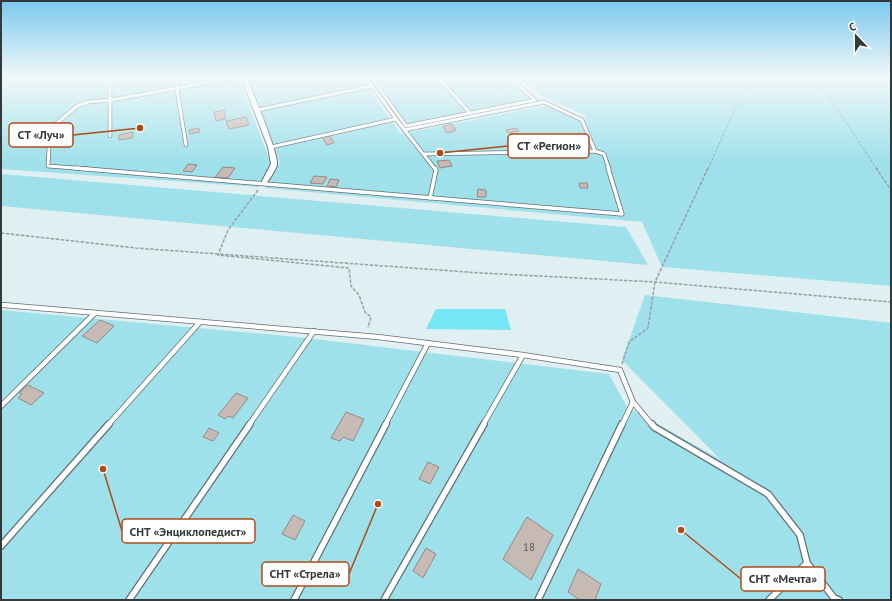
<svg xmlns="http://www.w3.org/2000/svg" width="892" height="601" font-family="'PT Sans',sans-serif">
<rect width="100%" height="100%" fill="#dfeff2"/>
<g fill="#9fe1eb">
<polygon points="1,77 238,77 271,164 258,187 1,169"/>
<polygon points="248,77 360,77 401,134 553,104 585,119 586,116 540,95 519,77 891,77 891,286 662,267 642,222 265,188 280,163 274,144"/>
<polygon points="369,77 512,77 539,101 405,128"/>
<polygon points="1,174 626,227 648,265 1,206"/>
<polygon points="645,295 891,323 891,600 1,600 1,310 297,337 609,374 627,407 720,459 622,360"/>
</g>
<polygon fill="#76e6f6" points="436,309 505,309 511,330 426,329"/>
<g fill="#c7b9b4" stroke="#968984">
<polygon points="503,82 509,86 501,89 495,84"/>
<polygon points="224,110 226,119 216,121 214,112"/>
<polygon points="246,117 249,125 229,129 226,121"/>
<polygon points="452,124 456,130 449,133 446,132 443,126"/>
<polygon points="199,128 200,132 190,134 189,130"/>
<polygon points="516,128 519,131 508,133 506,130"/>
<polygon points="133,132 133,138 119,140 119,135"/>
<polygon points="329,135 334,143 327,145 322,137"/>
<polygon points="449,160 452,166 440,168 437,161"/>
<polygon points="188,164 197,165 192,172 183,171"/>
<polygon points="223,167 235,168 228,178 215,177"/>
<polygon points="314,176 327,177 323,184 310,183"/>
<polygon points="330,179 339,180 336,187 327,186"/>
<polygon points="579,183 587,183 588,188 580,188"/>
<polygon points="478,189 486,190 486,197 477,197"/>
<polygon points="100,320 114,326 97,343 82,336"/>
<polygon points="28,385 44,393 31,405 18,398 22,394 19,393"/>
<polygon points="236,393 248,398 233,418 228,416 225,419 218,415"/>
<polygon points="346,412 364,419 353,441 343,437 340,441 331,438"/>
<polygon points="209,428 219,433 213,441 203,437"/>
<polygon points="428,462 439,467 430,484 419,479"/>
<polygon points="293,515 305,521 295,540 282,534"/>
<polygon points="527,517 553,535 531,580 503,559"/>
<polygon points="426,548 436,554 423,578 413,571"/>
<polygon points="578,569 601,584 595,600 580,600 568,592"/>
</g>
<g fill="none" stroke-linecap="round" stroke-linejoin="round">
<g stroke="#627072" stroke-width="4.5">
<g id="lane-far3">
<polyline points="110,77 110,136"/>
<polyline points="175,77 186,145"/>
<polyline points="366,77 396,119"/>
<polyline points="371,77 406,126 535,100 509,77"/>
<polyline points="438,77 470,113"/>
<polyline points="245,79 256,77"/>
<polyline points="257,110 372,86"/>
<polyline points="404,130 544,102 582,120 595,151"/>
<polyline points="271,147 396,119 435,169"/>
<polyline points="424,154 595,151 604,154 609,169"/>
<polyline points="88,169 48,166 50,129 77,106 88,102 111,100 240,77"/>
</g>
</g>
<g stroke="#627072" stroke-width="5">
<g id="lane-far2">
<polyline points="75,168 622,214 608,168"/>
<polyline points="430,198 436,170 435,168"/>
</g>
</g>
<g stroke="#627072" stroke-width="6">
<g id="lane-far1">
<polyline points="3,305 378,337 523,355 620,370 633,402 652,425"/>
<polyline points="1,406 95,313"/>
<polyline points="108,425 200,322"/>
<polyline points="249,425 314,331"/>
<polyline points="385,425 428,343"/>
<polyline points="483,425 523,355"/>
<polyline points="622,425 633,402"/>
</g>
</g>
<g stroke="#627072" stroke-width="8">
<g id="lane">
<polyline points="652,424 654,427 768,494 800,535 807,563 834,598 839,600"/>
<polyline points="1,546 109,424"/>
<polyline points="129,600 250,424"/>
<polyline points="294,600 386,424"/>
<polyline points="384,600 484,424"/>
<polyline points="538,600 622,424"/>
<polyline points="769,600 807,563"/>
</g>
</g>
<g stroke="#627072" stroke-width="2">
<path id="street" d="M241,77H247C252,92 279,153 277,165C276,169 268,183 264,185L261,183L271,164L268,147Z"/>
</g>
<g stroke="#95a1a3" stroke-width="1" stroke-dasharray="3 1.5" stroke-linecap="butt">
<polyline points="816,77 877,169"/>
<polyline points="708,169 743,91 753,77"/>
</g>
<g stroke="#95a1a3" stroke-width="1.5" stroke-dasharray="3.5 1.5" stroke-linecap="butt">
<polyline points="876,168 891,190"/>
<polyline points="258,190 228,230 218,255 349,268 351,286 359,295 365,312 371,317 368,328"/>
<polyline points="1,233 136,248 481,273 655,282 891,302"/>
<polyline points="622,364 629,342 648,328 655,282 708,168"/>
</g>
<use href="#lane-far3" stroke="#fff" stroke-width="3"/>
<use href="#lane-far2" stroke="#fff" stroke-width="3.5"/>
<use href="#lane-far1" stroke="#fff" stroke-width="4.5"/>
<use href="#lane" stroke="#fff" stroke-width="5.5"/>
<use href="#street" fill="#fff" fill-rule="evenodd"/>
</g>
<linearGradient id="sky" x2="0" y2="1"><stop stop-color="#7ac8ee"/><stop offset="0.48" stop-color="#f1f8f9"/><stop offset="1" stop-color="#f1f8f9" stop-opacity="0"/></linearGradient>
<rect width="892" height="161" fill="url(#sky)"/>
<g text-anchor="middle" stroke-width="3" stroke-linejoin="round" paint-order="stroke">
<g font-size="11" fill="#595a59">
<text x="529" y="551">18</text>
</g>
</g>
<path fill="none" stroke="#af4b18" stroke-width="1.5" d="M140 128L73 135M440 153L508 146M103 469L122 531M378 504L349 574M681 530L741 579"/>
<g fill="#af4b18" stroke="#fff" stroke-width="1.5">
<circle cx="140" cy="128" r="4"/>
<circle cx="440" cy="153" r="4"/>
<circle cx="103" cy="469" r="4"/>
<circle cx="378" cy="504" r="4"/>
<circle cx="681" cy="530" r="4"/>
</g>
<g fill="#fff" stroke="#af4b18" stroke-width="1.5">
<rect x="9" y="123" width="64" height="24" rx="4"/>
<rect x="508" y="134" width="81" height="24" rx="4"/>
<rect x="122" y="519" width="133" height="24" rx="4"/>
<rect x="262" y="562" width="87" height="24" rx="4"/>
<rect x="741" y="567" width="84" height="24" rx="4"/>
</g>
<g font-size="12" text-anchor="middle" font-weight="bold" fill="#343a3b">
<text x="41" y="139">СТ «Луч»</text>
<text x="549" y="150">СТ «Регион»</text>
<text x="188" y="536">СНТ «Энциклопедист»</text>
<text x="305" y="578">СНТ «Стрела»</text>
<text x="783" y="583">СНТ «Мечта»</text>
</g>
<rect width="892" height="601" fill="none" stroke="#343a3b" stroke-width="4"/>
<g transform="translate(856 36) rotate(338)" stroke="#ffffff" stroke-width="3" paint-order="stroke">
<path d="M0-3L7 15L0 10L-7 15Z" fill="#343a3b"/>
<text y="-6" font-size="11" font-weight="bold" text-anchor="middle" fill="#343a3b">С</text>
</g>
</svg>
